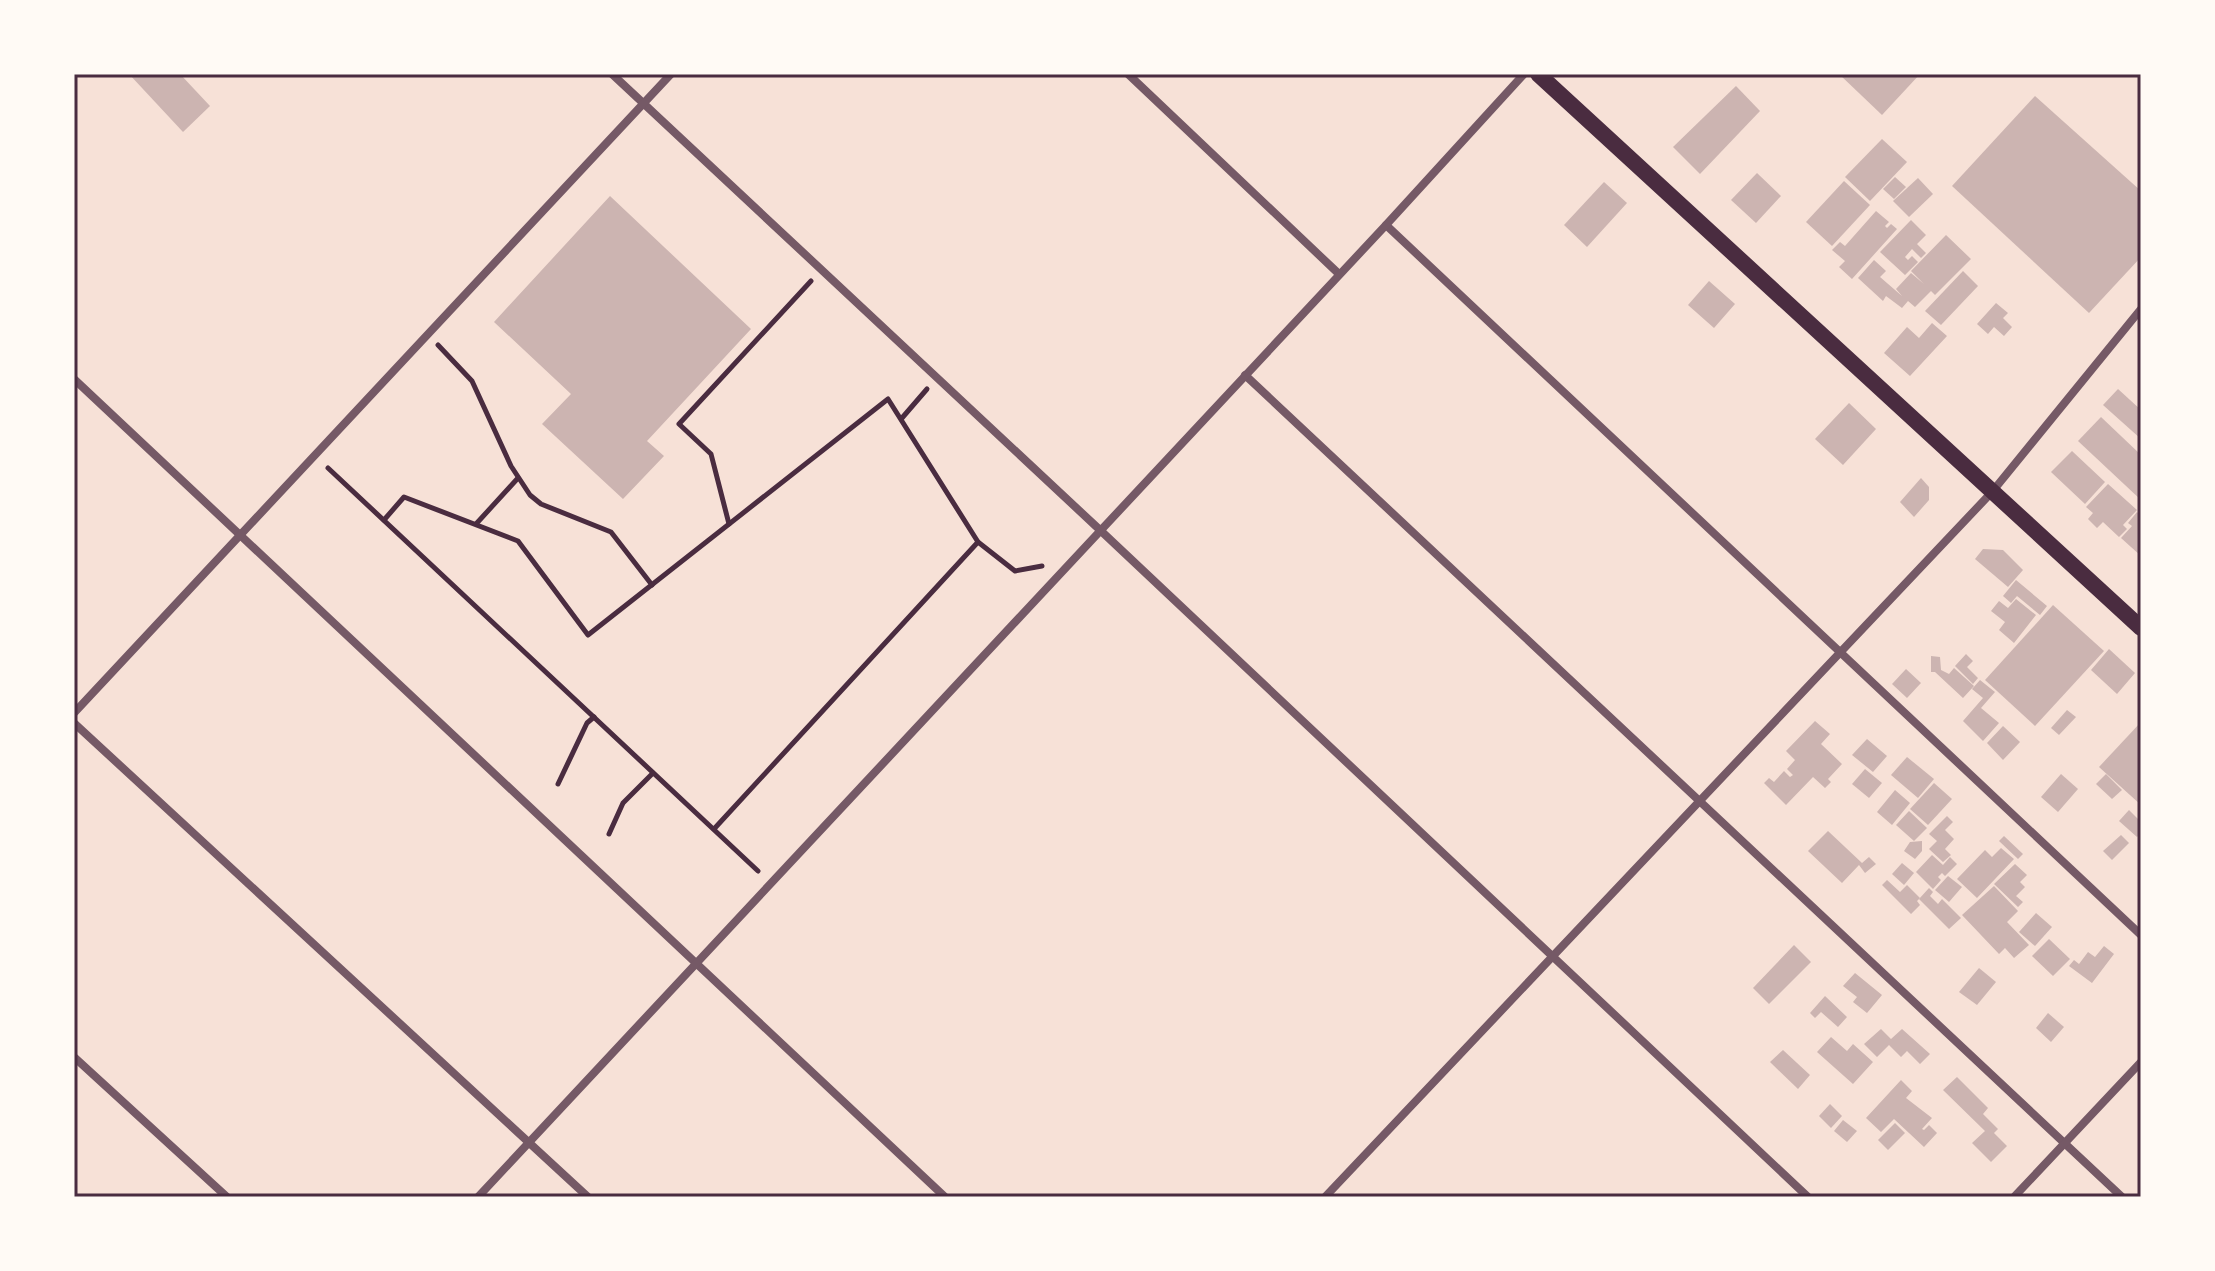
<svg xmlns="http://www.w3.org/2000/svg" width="2215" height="1271" font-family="Manrope,sans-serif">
<rect width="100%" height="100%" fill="#f7e1d7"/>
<g fill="#ccb4b1">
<polygon points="129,74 180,74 210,106 183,132"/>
<polygon points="1839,74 1920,74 1882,115"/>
<polygon points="1736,86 1760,111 1700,174 1673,147"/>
<polygon points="2035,96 2141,191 2141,257 2089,313 1952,186"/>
<polygon points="1882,139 1907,162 1870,201 1845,177"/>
<polygon points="1757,173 1781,196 1756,223 1731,200"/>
<polygon points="1895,177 1906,187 1894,199 1883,189"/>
<polygon points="1918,178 1933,194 1909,217 1893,201"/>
<polygon points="1844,181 1870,205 1832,246 1806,222"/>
<polygon points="1604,182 1627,203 1587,247 1564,225"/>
<polygon points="610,196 751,329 647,441 664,456 623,499 542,424 571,394 494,322"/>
<polygon points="1876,211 1889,222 1885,226 1887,228 1891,224 1897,229 1852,279 1839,267 1845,261 1832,250 1840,242 1845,246"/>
<polygon points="1911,220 1926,235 1917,244 1926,253 1921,258 1912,249 1905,257 1908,260 1912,256 1918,262 1905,275 1880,252"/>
<polygon points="1946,235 1971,259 1935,295 1931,291 1915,307 1908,301 1902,308 1886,296 1883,301 1858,278 1874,260 1886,271 1880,277 1902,296 1896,289 1911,273 1924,284 1911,271"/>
<polygon points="1963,271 1978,286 1941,325 1925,311"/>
<polygon points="1709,281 1735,304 1714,328 1688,305"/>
<polygon points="1996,303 2008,313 2003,318 2012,327 2004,336 1994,327 1988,334 1977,324"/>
<polygon points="1932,323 1947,336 1910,376 1884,353 1907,327 1919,338"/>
<polygon points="2118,389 2141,410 2141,439 2103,405"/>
<polygon points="1849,403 1876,429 1843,465 1815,439"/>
<polygon points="2101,417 2141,455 2141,500 2078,441"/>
<polygon points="2072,451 2105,482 2085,504 2051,472"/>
<polygon points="1921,478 1929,487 1929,500 1914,517 1900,502"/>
<polygon points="2108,484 2137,510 2123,525 2127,529 2119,537 2103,522 2097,528 2088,519 2093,513 2086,507"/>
<polygon points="2137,512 2141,516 2141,556 2121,538 2132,526 2128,523"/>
<polygon points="1983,549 2003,550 2023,570 2008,587 1975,559"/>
<polygon points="2016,580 2047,606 2040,615 2017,596 2011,603 2003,596"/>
<polygon points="2016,599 2036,615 2014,643 1999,630 2005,622 1991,611 1999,601 2008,608"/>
<polygon points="2053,605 2104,651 2035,726 1985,680"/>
<polygon points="2109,649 2135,673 2117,694 2091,670"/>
<polygon points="1966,654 1973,661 1967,667 1978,678 1973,684 1955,666"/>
<polygon points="1931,656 1940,657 1941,670 1949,674 1954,668 1974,686 1963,698 1935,672 1931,672"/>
<polygon points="1906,669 1921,683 1907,698 1892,684"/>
<polygon points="1980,680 1995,692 1981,708 1999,723 1983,741 1963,721 1983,698 1972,689"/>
<polygon points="2067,710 2076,717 2059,735 2051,728"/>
<polygon points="1815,721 1830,734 1821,744 1842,764 1828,779 1831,782 1825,788 1813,777 1786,805 1764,783 1769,778 1774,782 1784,771 1790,777 1793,775 1787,769 1795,760 1786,751"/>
<polygon points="2141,722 2141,805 2099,767"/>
<polygon points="2003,726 2020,742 2003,760 1987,743"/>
<polygon points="1867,739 1887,756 1873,772 1852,755"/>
<polygon points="1907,757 1934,779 1918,798 1891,775"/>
<polygon points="1865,769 1882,783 1869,798 1852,784"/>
<polygon points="2061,774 2078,789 2058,812 2041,797"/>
<polygon points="2106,774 2122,790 2112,799 2096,784"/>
<polygon points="1934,783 1952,799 1928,825 1910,809"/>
<polygon points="1895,790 1910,803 1892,825 1877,812"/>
<polygon points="2129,810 2141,822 2141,833 2137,837 2119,821"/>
<polygon points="1909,811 1927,828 1914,841 1896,825"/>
<polygon points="1947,816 1953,822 1945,830 1954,839 1945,849 1951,855 1943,862 1929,849 1937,841 1929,834"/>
<polygon points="1828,831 1862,863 1869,857 1876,864 1865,873 1859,865 1842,883 1808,851"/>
<polygon points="2121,835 2129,843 2112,860 2103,851"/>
<polygon points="2004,836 2023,854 2018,859 1999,841"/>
<polygon points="1922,841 1922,851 1915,859 1904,851 1910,842"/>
<polygon points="2001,848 2014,859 1977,898 1957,879 1985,850 1992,857"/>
<polygon points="1932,855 1943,865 1950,857 1957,864 1945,876 1942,873 1938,877 1941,880 1933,889 1916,872"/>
<polygon points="1902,863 1914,873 1904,885 1892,874"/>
<polygon points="2015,864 2027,875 2020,882 2025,887 2016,896 2023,902 2018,907 1994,884"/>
<polygon points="1948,876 1962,887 1949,902 1935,890"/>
<polygon points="1887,880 1900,892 1907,885 1920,898 1917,901 1920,905 1911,914 1882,885"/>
<polygon points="1994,886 2018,911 2007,922 2029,945 2014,958 2005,948 1999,954 1962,915"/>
<polygon points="1929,888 1933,892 1930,896 1938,904 1942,899 1961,918 1949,929 1919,899"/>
<polygon points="2036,913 2052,927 2035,946 2019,932"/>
<polygon points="2049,939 2070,959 2053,976 2032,956"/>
<polygon points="1794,945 1811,962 1769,1004 1753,988"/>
<polygon points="2104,946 2114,954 2092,983 2069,966 2074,960 2079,964 2088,952 2095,957"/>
<polygon points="1979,968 1996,982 1977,1005 1959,992"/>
<polygon points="1855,973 1882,995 1867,1013 1853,1002 1857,997 1843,986"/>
<polygon points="1825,996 1847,1017 1838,1027 1821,1012 1815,1018 1810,1013"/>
<polygon points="2048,1013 2064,1027 2051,1042 2036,1028"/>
<polygon points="1881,1029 1891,1039 1902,1029 1930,1054 1920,1064 1907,1051 1901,1057 1889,1045 1877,1057 1864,1044"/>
<polygon points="1831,1037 1847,1051 1853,1044 1873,1062 1853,1084 1817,1052"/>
<polygon points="1783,1050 1810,1075 1798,1089 1770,1062"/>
<polygon points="1957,1077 1988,1108 1983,1114 1998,1129 1994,1133 2007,1146 1991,1162 1972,1143 1985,1131 1943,1090"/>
<polygon points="1901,1080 1912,1091 1906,1098 1932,1118 1922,1129 1924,1130 1929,1125 1937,1133 1924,1147 1894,1119 1881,1132 1866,1118"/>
<polygon points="1830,1104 1842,1116 1831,1128 1819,1116"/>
<polygon points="1843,1120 1857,1131 1847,1142 1834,1131"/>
<polygon points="1895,1123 1905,1133 1888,1150 1878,1140"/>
</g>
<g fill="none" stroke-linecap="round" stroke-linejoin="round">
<g stroke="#4a2c40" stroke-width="5">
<polyline points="438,345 472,381 511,466 530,495 541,504 611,532 652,585"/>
<polyline points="902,418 927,389"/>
<polyline points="328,468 758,871"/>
<polyline points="384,520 404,497 518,541 588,635 888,399 978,542 1015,571 1042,566"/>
<polyline points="476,524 518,478"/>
<polyline points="729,524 711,454 679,424 811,281"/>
<polyline points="558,784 587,723 594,717"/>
<polyline points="714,829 978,542"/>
<polyline points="609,834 623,803 653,773"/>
</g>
<g stroke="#755966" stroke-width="8">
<polyline points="612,74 1100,530 1808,1197"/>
<polyline points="1128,74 1339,274"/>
<polyline points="1386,225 2141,935"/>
<polyline points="1245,375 2122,1197"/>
<polyline points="74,379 945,1197"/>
<polyline points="74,713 671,74"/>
<polyline points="74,723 588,1197"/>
<polyline points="74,1057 227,1197"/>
<polyline points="478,1197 1386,225 1524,74"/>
<polyline points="1325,1197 1992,492 2141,309"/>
<polyline points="2014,1197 2141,1062"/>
</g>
<polyline stroke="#4a2c40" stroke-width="16" points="1538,74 2141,628"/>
</g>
<rect width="2215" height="1271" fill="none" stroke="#fffaf5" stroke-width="152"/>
<rect x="76" y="76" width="2063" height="1119" fill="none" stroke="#4a2c40" stroke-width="3"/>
</svg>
